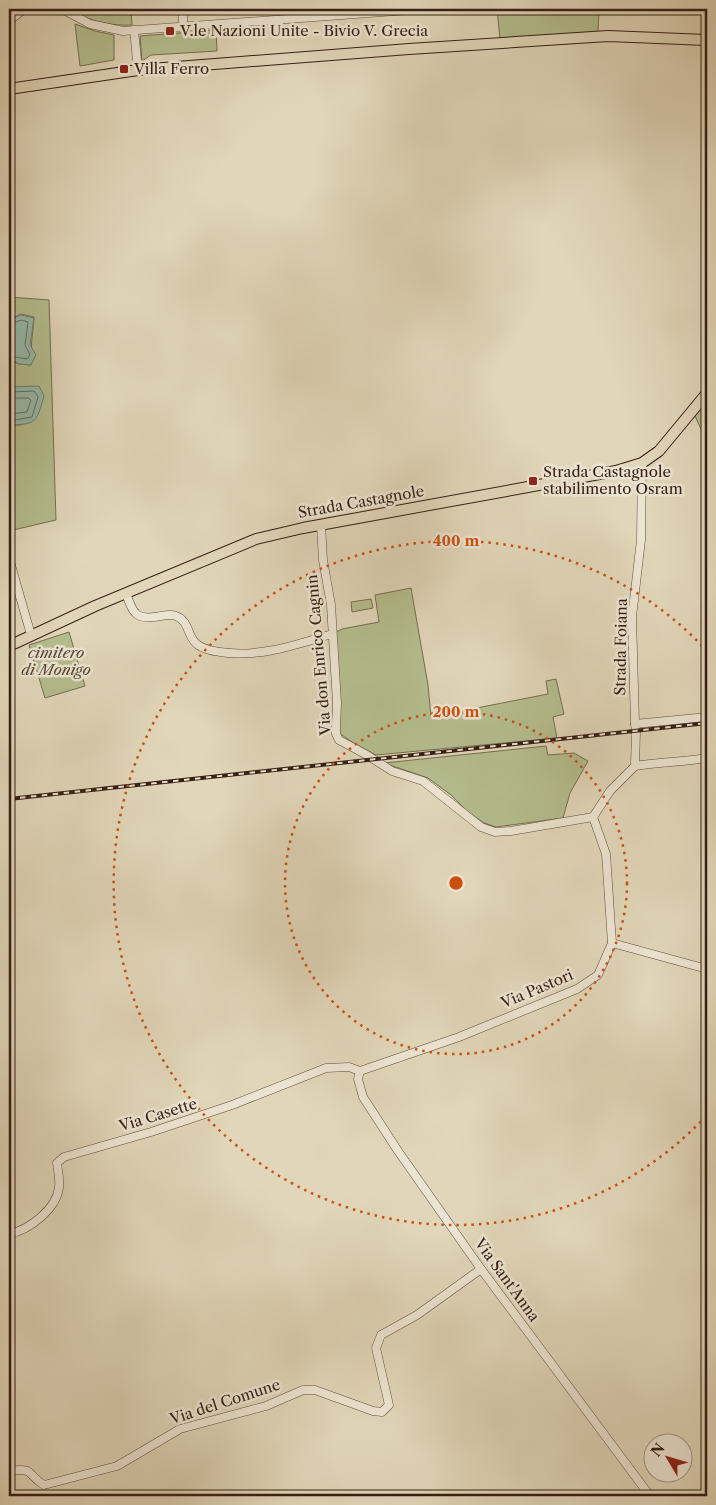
<svg xmlns="http://www.w3.org/2000/svg" width="716" height="1505" font-family="'Libre Caslon Text',serif">
<rect width="100%" height="100%" fill="#e1d6b9"/>
<filter id="stains"><feTurbulence type="fractalNoise" baseFrequency=".004" numOctaves="4"/><feColorMatrix values="0 0 0 0 .2 0 0 0 0 .09 0 0 0 0 .02 0 0 0 .5 -.17"/></filter>
<radialGradient id="worn" r=".72"><stop offset=".6" stop-color="#630" stop-opacity="0"/><stop offset="1" stop-color="#630" stop-opacity=".3"/></radialGradient>
<g fill="#b4bd8e" stroke="#756e51">
<path d="M76,9H131L132,25C112,26 94,22 76,13Z"/>
<polygon points="497,9 599,9 598,32 500,39"/>
<polygon points="75,24 95,31 114,35 114,60 80,66"/>
<polygon points="216,30 217,51 151,55 142,61 140,36"/>
<path d="M9,297L49,300L56,520L9,531V425H21L11,387H9V364L14,362L19,364L31,365C30,348 33,334 34,317L21,314L9,320Z"/>
<polygon points="707,400 707,442 695,416"/>
<polygon points="411,588 428,685 431,717 548,694 546,681 556,679 564,714 553,717 557,738 376,755 355,744 339,733 332,634 342,629 379,622 375,595"/>
<polygon points="371,599 373,608 352,612 351,602"/>
<polygon points="69,632 85,686 45,698 29,645"/>
<polygon points="546,746 548,755 574,753 588,761 570,793 563,818 496,827 484,823 468,812 451,795 428,778 384,763"/>
</g>
<g fill="#95baab" stroke="#6f7c6f">
<polygon points="21,315 34,318 30,345 36,355 31,365 19,364 14,361 9,364 9,320"/>
<path d="M39,386L44,396C36,423 37,424 9,425V387Z"/>
</g>
<g fill="none" stroke-linecap="round" stroke-linejoin="round">
<g stroke="#666c60" stroke-width="1">
<polyline points="9,324 22,320 28,322 25,345 30,355 27,359 15,357 9,357"/>
<polyline points="9,392 34,391 38,397 32,417 9,421"/>
<polyline points="9,398 28,398 31,400 27,412 9,414"/>
</g>
<g stroke="#614c3d" stroke-width="9">
<g id="minor">
<polyline points="62,9 90,24 123,31 423,9"/>
<polyline points="183,9 183,27"/>
<polyline points="9,21 24,9"/>
<polyline points="134,30 138,70"/>
<polyline points="321,525 323,560 331,605 337,703 336,726 336,734 339,740 367,755 392,771 423,781 481,827 495,832 511,831 593,817"/>
<polyline points="9,558 31,635"/>
<path d="M126,593C133,614 136,621 161,616C166,615 171,614 176,616C190,621 187,638 198,645C205,650 213,651 220,652C259,658 295,645 332,634"/>
<polyline points="635,724 707,717"/>
<path d="M635,766C659,762 683,762 707,758"/>
<polyline points="593,817 610,791 635,766 636,731 635,724 632,617 641,540 642,463"/>
<polyline points="612,943 707,969"/>
<polyline points="360,1071 358,1079 363,1097 398,1151 481,1269 650,1496"/>
<polyline points="360,1071 459,1037 577,989 598,975 612,943 606,854 593,817"/>
<path d="M9,1234C29,1230 57,1209 59,1187C60,1180 58,1171 57,1163L64,1157L151,1132L232,1105L326,1068L349,1067L360,1071"/>
<path d="M9,1471C35,1467 26,1474 44,1485L117,1466L180,1429L266,1406L303,1390H315L373,1411L382,1412L389,1405L376,1348L381,1335L417,1315L481,1269"/>
</g>
</g>
<g stroke="#361e14" stroke-width="12">
<g id="major">
<polyline points="9,89 138,70 409,49 608,36 707,40"/>
<polyline points="9,646 95,606 256,539 303,528 616,471 642,463 659,451 707,393"/>
</g>
</g>
<use href="#minor" stroke="#ece4d2" stroke-width="8"/>
<use href="#major" stroke="#e1d6b9" stroke-width="10"/>
<g stroke="#361e14" stroke-width="4">
<polyline id="rail" points="9,799 707,723"/>
</g>
<use href="#rail" stroke="#ece4d2" stroke-width="2" stroke-dasharray="5.5" stroke-linecap="butt"/>
</g>
<g fill="none" stroke="#cd500d" stroke-width="2.5" stroke-dasharray="2.5 5">
<circle cx="456" cy="883" r="171"/>
<path d="M706 1116A342 342 0 1 1 706 650"/>
</g>
<g fill="#8f2418" stroke="#ece4d2" stroke-width="2">
<rect x="165" y="26" width="10" height="10" rx="2.5"/>
<rect x="119" y="64" width="10" height="10" rx="2.5"/>
<rect x="528" y="476" width="10" height="10" rx="2.5"/>
</g>
<g text-anchor="middle" stroke-width="5" stroke-linejoin="round" paint-order="stroke">
<g font-size="15" fill="#361e14" stroke="#ece4d2" text-anchor="start">
<text x="180" y="36">V.le Nazioni Unite - Bivio V. Grecia</text>
<text x="134" y="74">Villa Ferro</text>
<text x="543" y="477">Strada Castagnole<tspan x="543" dy="17">stabilimento Osram</tspan></text>
</g>
<g font-size="15" fill="#361e14" stroke="#ece4d2">
<text transform="translate(361 502) rotate(-10)" y="5">Strada Castagnole</text>
<text transform="translate(621 647) rotate(-89)" y="5">Strada Foiana</text>
<text transform="translate(319 655) rotate(-95)" y="5">Via don Enrico Cagnin</text>
<text transform="translate(537 989) rotate(-23)" y="5">Via Pastori</text>
<text transform="translate(158 1115) rotate(-17)" y="5">Via Casette</text>
<text transform="translate(507 1280) rotate(54)" y="5">Via Sant'Anna</text>
<text transform="translate(225 1402) rotate(-18)" y="5">Via del Comune</text>
</g>
<g font-size="15" font-style="italic" fill="#564632" stroke="#ece4d2">
<text x="56" y="658">cimitero<tspan x="56" dy="17">di Monigo</tspan></text>
</g>
</g>
<circle cx="456" cy="883" r="8" fill="#cd500d" stroke="#ece4d2" stroke-width="2.5"/>
<g font-size="15" text-anchor="middle" font-weight="bold" fill="#cd500d" stroke="#ece4d2" stroke-width="5" stroke-linejoin="round" paint-order="stroke">
<text x="456" y="546">400 m</text>
<text x="456" y="717">200 m</text>
</g>
<rect width="716" height="1505" fill="none" stroke="#e1d6b9" stroke-width="30"/>
<rect x="10" y="10" width="696" height="1485" fill="none" stroke="#361e14" stroke-width="2.5"/>
<rect x="15" y="15" width="686" height="1475" fill="none" stroke="#361e14"/>
<g transform="translate(668 1458) rotate(308)"><circle r="24" fill="#ece4d2" stroke="#a39586"/>
<path d="M0-4L9 19L0 12L-9 19Z" fill="#8f2418"/>
<text y="-8" font-size="14" font-weight="bold" text-anchor="middle" fill="#361e14">N</text>
</g>
<rect width="100%" height="100%" filter="url(#stains)"/>
<rect width="100%" height="100%" fill="url(#worn)"/>
</svg>
